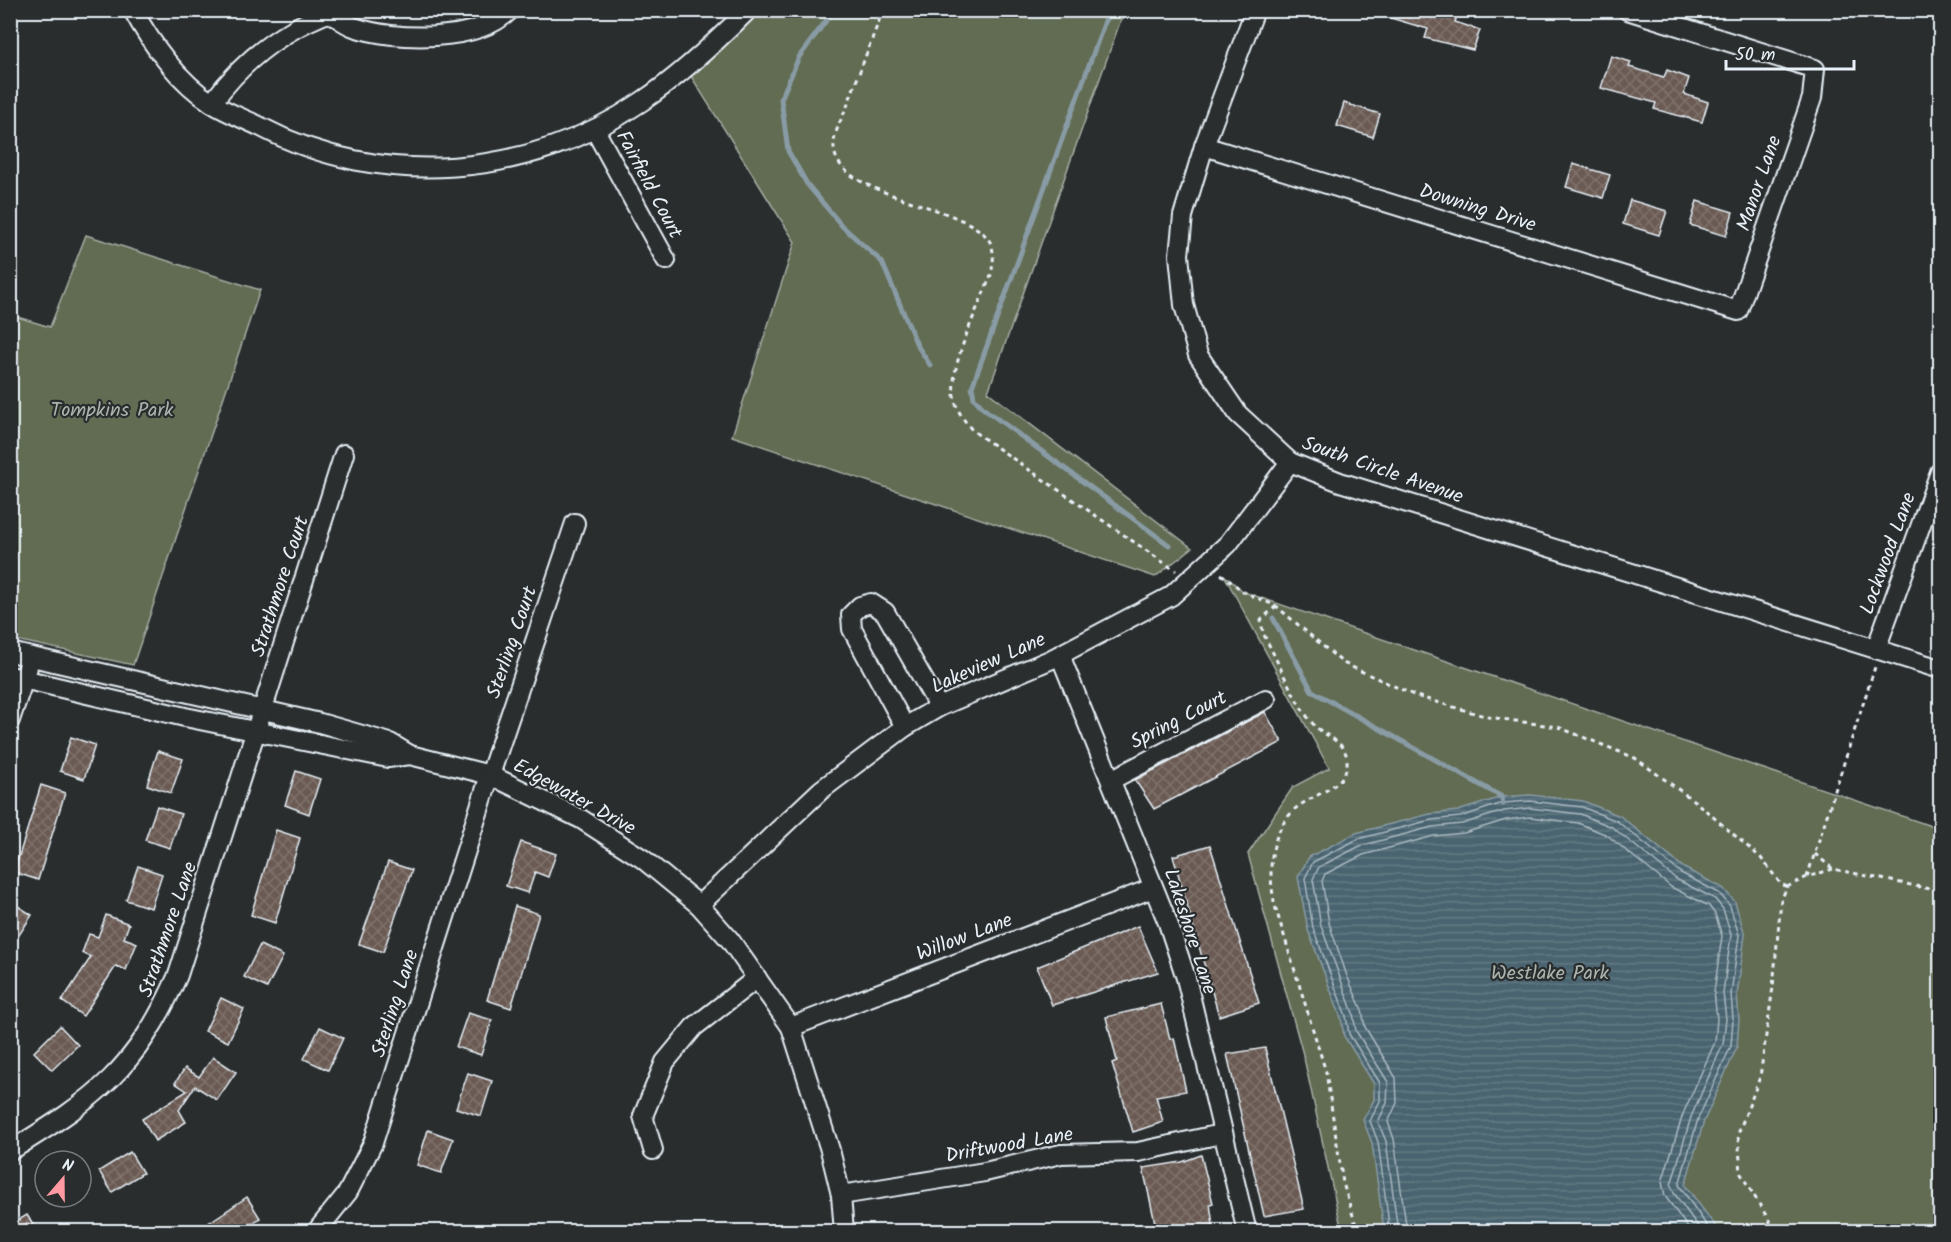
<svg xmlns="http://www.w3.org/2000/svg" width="1951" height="1242" font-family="Kalam,sans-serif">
<defs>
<pattern id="water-rules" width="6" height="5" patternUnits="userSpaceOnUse" patternTransform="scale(1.5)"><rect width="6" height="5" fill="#4a646f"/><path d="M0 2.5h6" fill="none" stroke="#647b84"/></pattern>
<pattern id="building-cross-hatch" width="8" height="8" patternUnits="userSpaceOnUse" patternTransform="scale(1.5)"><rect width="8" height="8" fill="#6a5a52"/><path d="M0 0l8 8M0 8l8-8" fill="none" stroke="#7f726c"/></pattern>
</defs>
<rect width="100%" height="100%" fill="#2a2d2e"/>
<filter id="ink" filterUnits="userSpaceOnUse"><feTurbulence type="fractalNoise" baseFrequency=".0167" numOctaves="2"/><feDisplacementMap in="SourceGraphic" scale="12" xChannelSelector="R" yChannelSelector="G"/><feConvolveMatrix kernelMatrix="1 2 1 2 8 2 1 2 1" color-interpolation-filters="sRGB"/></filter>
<g filter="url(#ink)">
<g fill="#626c52" stroke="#a5aea5" stroke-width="1.5">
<polygon points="756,11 1124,11 988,392 1192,548 1155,577 732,436 795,242 689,73"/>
<polygon points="86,235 260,290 133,665 11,639 11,315 50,327"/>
<polygon points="1224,575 1244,592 1940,829 1940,1231 1342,1231 1304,1058 1248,854 1293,787 1329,768"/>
</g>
<polygon fill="url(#water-rules)" stroke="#899ca6" stroke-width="1.5" points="1530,795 1583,801 1620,816 1684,868 1723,888 1735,902 1745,935 1737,995 1739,1019 1737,1047 1704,1121 1685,1185 1719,1231 1384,1231 1372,1143 1363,1120 1374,1100 1374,1084 1344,1036 1341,1018 1308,930 1298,877 1309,857 1356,833 1430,814 1458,811 1502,797"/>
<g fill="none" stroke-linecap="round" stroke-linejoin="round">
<g stroke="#a9b9c1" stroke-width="1.5">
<polyline points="1390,1232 1378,1142 1370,1121 1380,1101 1380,1083 1349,1034 1346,1016 1313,928 1305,878 1313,862 1358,839 1431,820 1460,817 1503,803 1530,801 1582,807 1617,821 1681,873 1719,893 1730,906 1739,935 1731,994 1733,1019 1731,1046 1698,1119 1679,1185 1711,1232"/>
<polyline points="1398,1232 1386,1141 1378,1122 1387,1103 1388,1082 1356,1031 1353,1013 1321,926 1313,879 1319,867 1360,846 1432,827 1462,824 1504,811 1530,808 1580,814 1612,827 1676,879 1715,899 1723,909 1731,935 1723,993 1726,1019 1723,1044 1691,1117 1671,1185 1674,1193 1702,1232"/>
<polyline points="1407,1232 1394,1139 1388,1122 1397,1103 1396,1078 1365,1027 1362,1010 1347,976 1329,923 1322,881 1325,874 1363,855 1434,836 1464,833 1506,820 1530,817 1578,823 1607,835 1671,887 1709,906 1715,914 1722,936 1714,992 1717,1019 1715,1042 1683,1114 1662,1182 1665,1196 1691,1232"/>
</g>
<g stroke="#899ca6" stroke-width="5">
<polyline points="834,10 799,57 781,99 788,151 807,184 842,226 882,262 917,345 930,365"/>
<polyline points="1109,10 972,387 974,398 984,409 1169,545"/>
<polyline points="1273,618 1312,691 1502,797 1503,804"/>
</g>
</g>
<g fill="url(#building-cross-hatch)" stroke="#e8f1f8" stroke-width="1.5">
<polygon points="1378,10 1459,10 1455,22 1480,30 1473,50 1425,38 1428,29 1377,14"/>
<polygon points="1611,56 1631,62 1629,67 1664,77 1667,70 1689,78 1684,94 1708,102 1702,122 1654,109 1656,103 1601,88"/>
<polygon points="1344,103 1380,114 1373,137 1337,126"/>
<polygon points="1573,164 1610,175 1603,198 1566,187"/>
<polygon points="1630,200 1667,211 1659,235 1623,224"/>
<polygon points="1697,201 1733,212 1726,236 1690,225"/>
<polygon points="1265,712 1282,742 1154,809 1135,780"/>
<polygon points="71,737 95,745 84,779 60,771"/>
<polygon points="158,751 183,759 171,793 147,785"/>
<polygon points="296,771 320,779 309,814 285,805"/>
<polygon points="41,785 65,793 38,880 14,872"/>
<polygon points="157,806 181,814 170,848 145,840"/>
<polygon points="276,830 300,838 275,923 251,915"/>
<polygon points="521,842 556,854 548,877 535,872 528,893 506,886"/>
<polygon points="1210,845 1259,1003 1219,1016 1173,856"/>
<polygon points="388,862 412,870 383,952 359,944"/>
<polygon points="138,866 162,874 151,908 126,900"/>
<polygon points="10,901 32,915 10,949"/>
<polygon points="515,906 539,914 511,1008 487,1000"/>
<polygon points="106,915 129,924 124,938 137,943 126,970 116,966 83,1016 62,1001 91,957 82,953 89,934 98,937"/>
<polygon points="1138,926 1158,972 1052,1005 1037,967"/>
<polygon points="260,945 283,956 267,988 244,977"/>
<polygon points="221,998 244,1009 228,1042 205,1031"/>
<polygon points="1161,1004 1170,1039 1174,1038 1186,1091 1156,1096 1163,1122 1133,1132 1112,1063 1117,1061 1106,1017"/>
<polygon points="468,1013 492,1020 481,1055 456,1047"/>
<polygon points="60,1026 78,1045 52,1070 34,1052"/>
<polygon points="320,1027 343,1038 328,1070 304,1059"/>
<polygon points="1265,1048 1304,1209 1264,1216 1227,1054"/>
<polygon points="213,1057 236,1072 217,1100 195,1086 179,1110 186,1122 155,1141 142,1119 187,1091 175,1083 185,1068 199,1077"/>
<polygon points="468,1073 492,1081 481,1116 456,1108"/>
<polygon points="428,1130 453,1139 441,1173 417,1165"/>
<polygon points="130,1152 143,1173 112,1192 99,1171"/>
<polygon points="1201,1155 1213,1203 1210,1204 1214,1232 1157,1232 1143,1168 1182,1162"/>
<polygon points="247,1197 260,1218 239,1232 195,1232"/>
<polygon points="27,1215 38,1232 10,1232 10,1225"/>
</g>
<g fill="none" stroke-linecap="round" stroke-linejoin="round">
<g stroke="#e8f1f8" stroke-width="22">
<g id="minor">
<path d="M133,10C151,44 179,82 212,103C227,113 245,119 261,127C381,190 530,178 641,102C680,76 715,43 748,10"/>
<polyline points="1255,10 1204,146 1183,216 1179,255 1184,305 1198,355 1238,414 1290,462 1340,482 1940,669"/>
<path d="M330,13C337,17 345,24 354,27C394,41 478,43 510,10"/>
<path d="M212,103C243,60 285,28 336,10"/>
<polyline points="595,130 666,260"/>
<polyline points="1204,146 1738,311 1812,98 1815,69 1627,10"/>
<polyline points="1876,649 1940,472"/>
<polyline points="10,652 320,723 390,743 410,755 490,775 581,819 643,859 699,905 730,940 791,1027 830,1150 841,1195 844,1232"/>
<polyline points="1060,655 1168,923 1186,978 1247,1232"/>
<polyline points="10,676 185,717 388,758 410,755"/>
<polyline points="10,720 28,667"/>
<polyline points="905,727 852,629 851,615 860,606 871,603 885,612 939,707"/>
<polyline points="1111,780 1266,699"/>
<polyline points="699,905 821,790 905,727 939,707 1052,659 1171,596 1228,544 1290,462"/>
<polyline points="791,1027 1153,888"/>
<polyline points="653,1150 643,1116 665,1062 694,1027 757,978"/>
<path d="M10,1151C96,1098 136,1070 178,975L344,454"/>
<polyline points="841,1195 985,1172 1061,1154 1138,1152 1221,1134"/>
<polyline points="316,1232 348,1192 373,1143 490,775 575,523"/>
</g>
</g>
<g stroke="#e8f1f8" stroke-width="3" stroke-dasharray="4.5 4.5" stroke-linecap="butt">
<path d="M883,10C871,42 859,73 848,104C843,116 835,130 834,143C829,200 973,202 991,244C995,255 993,264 991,275C979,306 950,362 954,395C955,408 964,421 973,431L1176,571"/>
<polyline points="1221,574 1244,592 1276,606 1343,663 1416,696 1488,717 1558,727 1635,758 1697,803 1761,858 1780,883 1787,887 1781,900 1773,987 1760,1077 1738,1134 1741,1174 1776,1232"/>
<path d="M1276,606L1261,620L1263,633C1277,659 1295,704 1314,725C1325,737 1346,741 1347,760C1349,789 1309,794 1293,811C1268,837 1268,873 1275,906L1326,1072L1343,1183L1358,1232"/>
<polyline points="1815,854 1833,869 1940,891"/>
<polyline points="1807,877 1875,667"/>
<polyline points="1787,887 1807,877 1833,869"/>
</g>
<use href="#minor" stroke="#2a2d2e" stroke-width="18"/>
</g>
</g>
<g text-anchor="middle" stroke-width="4.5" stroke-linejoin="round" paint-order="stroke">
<g font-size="20" fill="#e8f1f8" stroke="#2a2d2e">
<text transform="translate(1758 183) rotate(-71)" y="7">Manor Lane</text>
<text transform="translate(650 184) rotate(62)" y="7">Fairfield Court</text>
<text transform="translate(1478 207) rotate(17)" y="7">Downing Drive</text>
<text transform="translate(1383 469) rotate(19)" y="7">South Circle Avenue</text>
<text transform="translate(1887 553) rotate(-70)" y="7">Lockwood Lane</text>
<text transform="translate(279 586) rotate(-72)" y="7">Strathmore Court</text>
<text transform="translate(511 642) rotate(-71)" y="7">Sterling Court</text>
<text transform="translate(988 662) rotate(-24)" y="7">Lakeview Lane</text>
<text transform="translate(1178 719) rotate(-27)" y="7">Spring Court</text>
<text transform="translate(575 796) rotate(29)" y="7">Edgewater Drive</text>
<text transform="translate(167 929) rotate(-71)" y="7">Strathmore Lane</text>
<text transform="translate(1191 931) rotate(72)" y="7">Lakeshore Lane</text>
<text transform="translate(964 936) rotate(-21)" y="7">Willow Lane</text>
<text transform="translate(394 1003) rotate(-72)" y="7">Sterling Lane</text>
<text transform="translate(1009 1144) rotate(-10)" y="7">Driftwood Lane</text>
</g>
<g font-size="20" fill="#acb5ad" stroke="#2a2d2e">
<text x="112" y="416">Tompkins Park</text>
<text x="1550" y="979">Westlake Park</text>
</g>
</g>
<rect width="1951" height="1242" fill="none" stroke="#2a2d2e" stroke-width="36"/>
<rect x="18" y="18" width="1915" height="1206" fill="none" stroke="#e8f1f8" stroke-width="2" filter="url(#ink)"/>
<g transform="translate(63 1179) rotate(20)"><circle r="28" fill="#2a2d2e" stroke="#767b7f" stroke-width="1.5"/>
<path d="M0-4.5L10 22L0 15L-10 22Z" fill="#ff9aa2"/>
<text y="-9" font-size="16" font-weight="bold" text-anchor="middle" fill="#e8f1f8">N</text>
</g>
<path d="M1726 60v9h128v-9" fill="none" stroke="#e8f1f8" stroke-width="3"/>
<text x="1735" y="60" font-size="18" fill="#e8f1f8" stroke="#2a2d2e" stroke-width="4.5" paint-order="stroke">50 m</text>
</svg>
